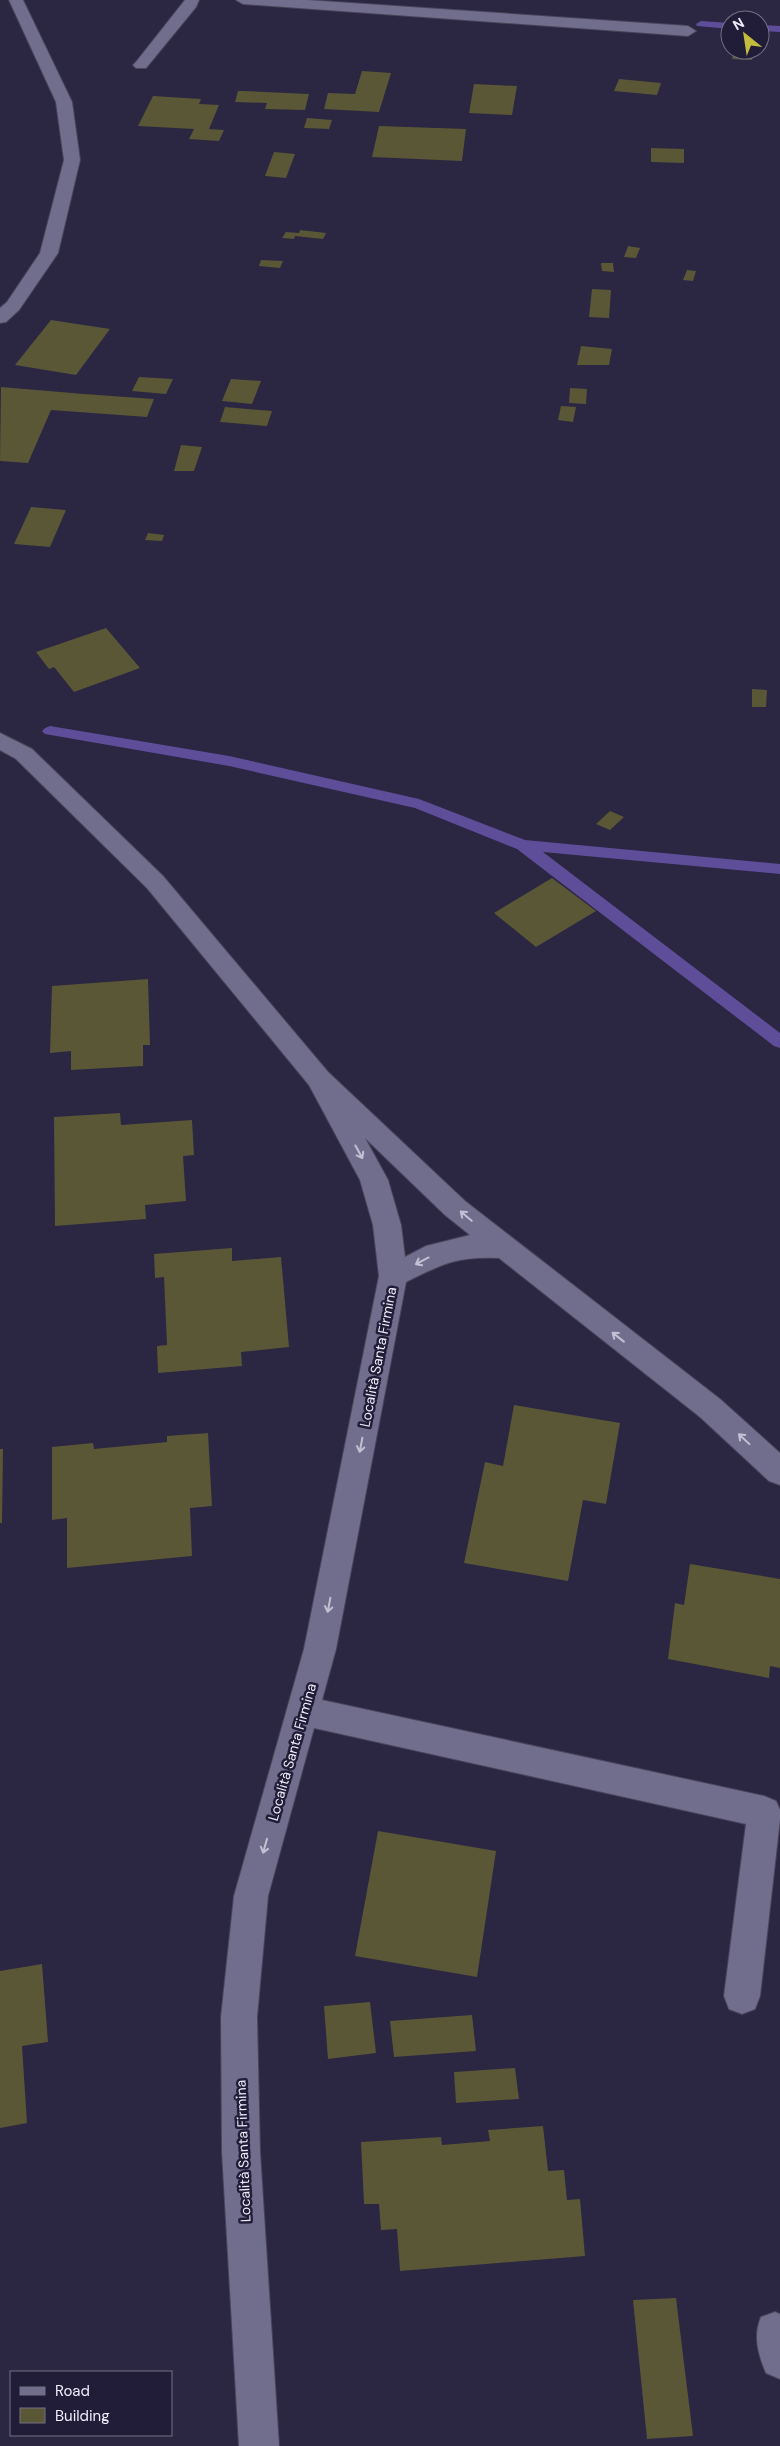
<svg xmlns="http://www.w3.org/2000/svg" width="780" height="2446" font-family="'DM Sans',sans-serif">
<rect width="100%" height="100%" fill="#2b2642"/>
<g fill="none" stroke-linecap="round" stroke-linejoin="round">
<g fill="#5e4e9a" fill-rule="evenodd">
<polygon points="701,21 730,23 730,29 697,26 696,24"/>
<polygon points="760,25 780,26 780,32 760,31"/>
<polygon points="50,726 229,756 419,799 525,840 780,864 780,874 543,852 780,1033 780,1048 774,1046 517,849 415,808 229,766 45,734 42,731 45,728"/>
</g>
</g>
<g fill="#595736">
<polygon points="734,50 754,51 752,60 732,59"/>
<polygon points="362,71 391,73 379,112 324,109 328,93 355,94"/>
<polygon points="619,79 661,83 657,95 614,91"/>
<polygon points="474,84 517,86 512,115 469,113"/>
<polygon points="238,91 243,91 309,94 305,110 265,109 267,103 235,102"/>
<polygon points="153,96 201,99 199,104 219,105 209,129 224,130 219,141 189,139 194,129 138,126"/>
<polygon points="307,118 332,120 329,129 304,128"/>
<polygon points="379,126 466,129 462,161 372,157"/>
<polygon points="651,148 684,149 684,163 651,162"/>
<polygon points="274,152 295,154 286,178 265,176"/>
<polygon points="300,230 326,233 323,239 295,236 294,239 282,238 286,232 299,233"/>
<polygon points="628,246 640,248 636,258 624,257"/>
<polygon points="261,260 283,261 280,268 259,266"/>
<polygon points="601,263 613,263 614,272 602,271"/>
<polygon points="687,270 696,271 693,281 683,280"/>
<polygon points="592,289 611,290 609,318 589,317"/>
<polygon points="51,320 110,329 76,375 15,365"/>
<polygon points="581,346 612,349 609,365 577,365"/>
<polygon points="139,377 173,379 166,394 132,391"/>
<polygon points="231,379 261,381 252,404 222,401"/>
<polygon points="1,387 84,394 154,399 147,417 51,410 28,463 0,461"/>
<polygon points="570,388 587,389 586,404 569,403"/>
<polygon points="561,406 576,407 573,422 558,420"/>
<polygon points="225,407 272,411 267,426 220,422"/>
<polygon points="181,445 202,447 194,471 174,471"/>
<polygon points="31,507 66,510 50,547 14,544"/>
<polygon points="148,533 164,535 162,541 145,540"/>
<polygon points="106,628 140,668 74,692 54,667 49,669 36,652"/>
<polygon points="752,689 767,690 766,707 752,707"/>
<polygon points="610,811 624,817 610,830 596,824"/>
<polygon points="552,878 596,911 536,947 494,913"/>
<polygon points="148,979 150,1045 143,1045 143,1066 71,1070 71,1051 50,1053 52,986"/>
<polygon points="120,1113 121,1125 192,1120 194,1155 183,1156 186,1201 145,1205 146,1219 55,1226 54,1117"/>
<polygon points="232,1248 232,1261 281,1257 289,1347 241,1352 242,1366 158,1373 157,1346 167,1345 164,1277 155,1278 154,1254"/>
<polygon points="514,1405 620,1423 606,1504 583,1500 568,1581 464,1563 485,1462 503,1466"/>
<polygon points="208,1433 212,1506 190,1508 192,1556 67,1568 67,1518 52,1520 52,1447 93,1443 94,1449 167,1442 167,1436"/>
<polygon points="0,1449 3,1449 2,1523 0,1523"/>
<polygon points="690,1564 780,1579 780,1668 770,1666 769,1678 668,1659 675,1603 684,1605"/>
<polygon points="378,1831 496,1851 477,1977 355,1956"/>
<polygon points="42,1964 48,2042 22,2046 27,2123 0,2128 0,1971"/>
<polygon points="370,2002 376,2053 328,2059 324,2006"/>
<polygon points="472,2015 476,2051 394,2057 390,2021"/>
<polygon points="515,2068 519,2099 456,2103 454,2072"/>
<polygon points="543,2126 548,2171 564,2170 567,2200 580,2199 585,2256 400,2271 397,2229 381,2230 379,2204 364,2204 361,2142 441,2137 442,2145 490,2141 488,2130"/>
<polygon points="676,2298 693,2436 647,2439 633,2300"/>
</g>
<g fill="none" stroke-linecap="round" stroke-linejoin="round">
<g stroke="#49445a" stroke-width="2">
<g id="minor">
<polygon points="9,0 23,0 72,102 80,160 58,253 19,310 6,322 0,323 0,308 7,302 40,253 64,160 56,102"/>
<polygon points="185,0 199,0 196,7 146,68 136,68 133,65 136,62"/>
<polygon points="236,0 307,0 688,26 696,31 688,36 243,4"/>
<path d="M0,733L32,749L163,876L328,1072L465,1201L720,1399L780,1453V1485L769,1481L700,1417L499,1258C457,1256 442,1264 406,1282L336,1649L322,1700L764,1796L776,1801L780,1810V1819L760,1996L755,2009L742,2014L729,2009L724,1996L746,1824L314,1728L268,1896L257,2017L260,2152L279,2446H239L222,2152L221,2017L234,1896L304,1649L379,1276L373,1225L360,1180L309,1085L147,888L16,759L0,750ZM365,1138L445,1215L470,1235L426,1246L405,1257L401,1225L388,1180Z"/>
<path d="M775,2312L780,2314V2379L766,2373C758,2354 753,2336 761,2317Z"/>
</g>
</g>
<use href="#minor" fill="#716d8d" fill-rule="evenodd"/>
</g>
<defs><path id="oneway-shaft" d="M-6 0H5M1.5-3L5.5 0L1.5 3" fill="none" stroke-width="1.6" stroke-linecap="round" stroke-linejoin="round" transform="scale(1.25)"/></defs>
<g stroke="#c3c0d5">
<use href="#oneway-shaft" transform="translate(359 1152) rotate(61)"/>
<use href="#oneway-shaft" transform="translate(466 1216) rotate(-140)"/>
<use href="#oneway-shaft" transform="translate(422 1261) rotate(152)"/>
<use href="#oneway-shaft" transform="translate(618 1337) rotate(-142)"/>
<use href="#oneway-shaft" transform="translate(744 1439) rotate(-137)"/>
<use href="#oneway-shaft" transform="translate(361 1445) rotate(101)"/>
<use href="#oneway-shaft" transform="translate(329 1605) rotate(101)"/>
<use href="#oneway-shaft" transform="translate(265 1846) rotate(106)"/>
</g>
<g text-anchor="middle" stroke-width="5" stroke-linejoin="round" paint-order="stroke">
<g font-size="14" fill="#efedfc" stroke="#211c37">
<text transform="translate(378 1357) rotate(-79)" y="5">Località Santa Firmina</text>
<text transform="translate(292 1752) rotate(-74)" y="5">Località Santa Firmina</text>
<text transform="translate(243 2151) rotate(-92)" y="5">Località Santa Firmina</text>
</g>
</g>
<rect x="10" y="2371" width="162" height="65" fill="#211c37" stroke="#737086"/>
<rect x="20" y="2387" width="25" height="8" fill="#716d8d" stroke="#737086"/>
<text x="55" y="2396" font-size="15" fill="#efedfc">Road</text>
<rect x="20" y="2408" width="25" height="15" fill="#595736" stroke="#737086"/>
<text x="55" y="2421" font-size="15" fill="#efedfc">Building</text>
<g transform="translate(745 35) rotate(330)"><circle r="24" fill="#211c37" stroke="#737086"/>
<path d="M0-4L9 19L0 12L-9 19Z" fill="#c4bc3d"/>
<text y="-8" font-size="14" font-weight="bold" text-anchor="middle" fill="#efedfc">N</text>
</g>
</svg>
